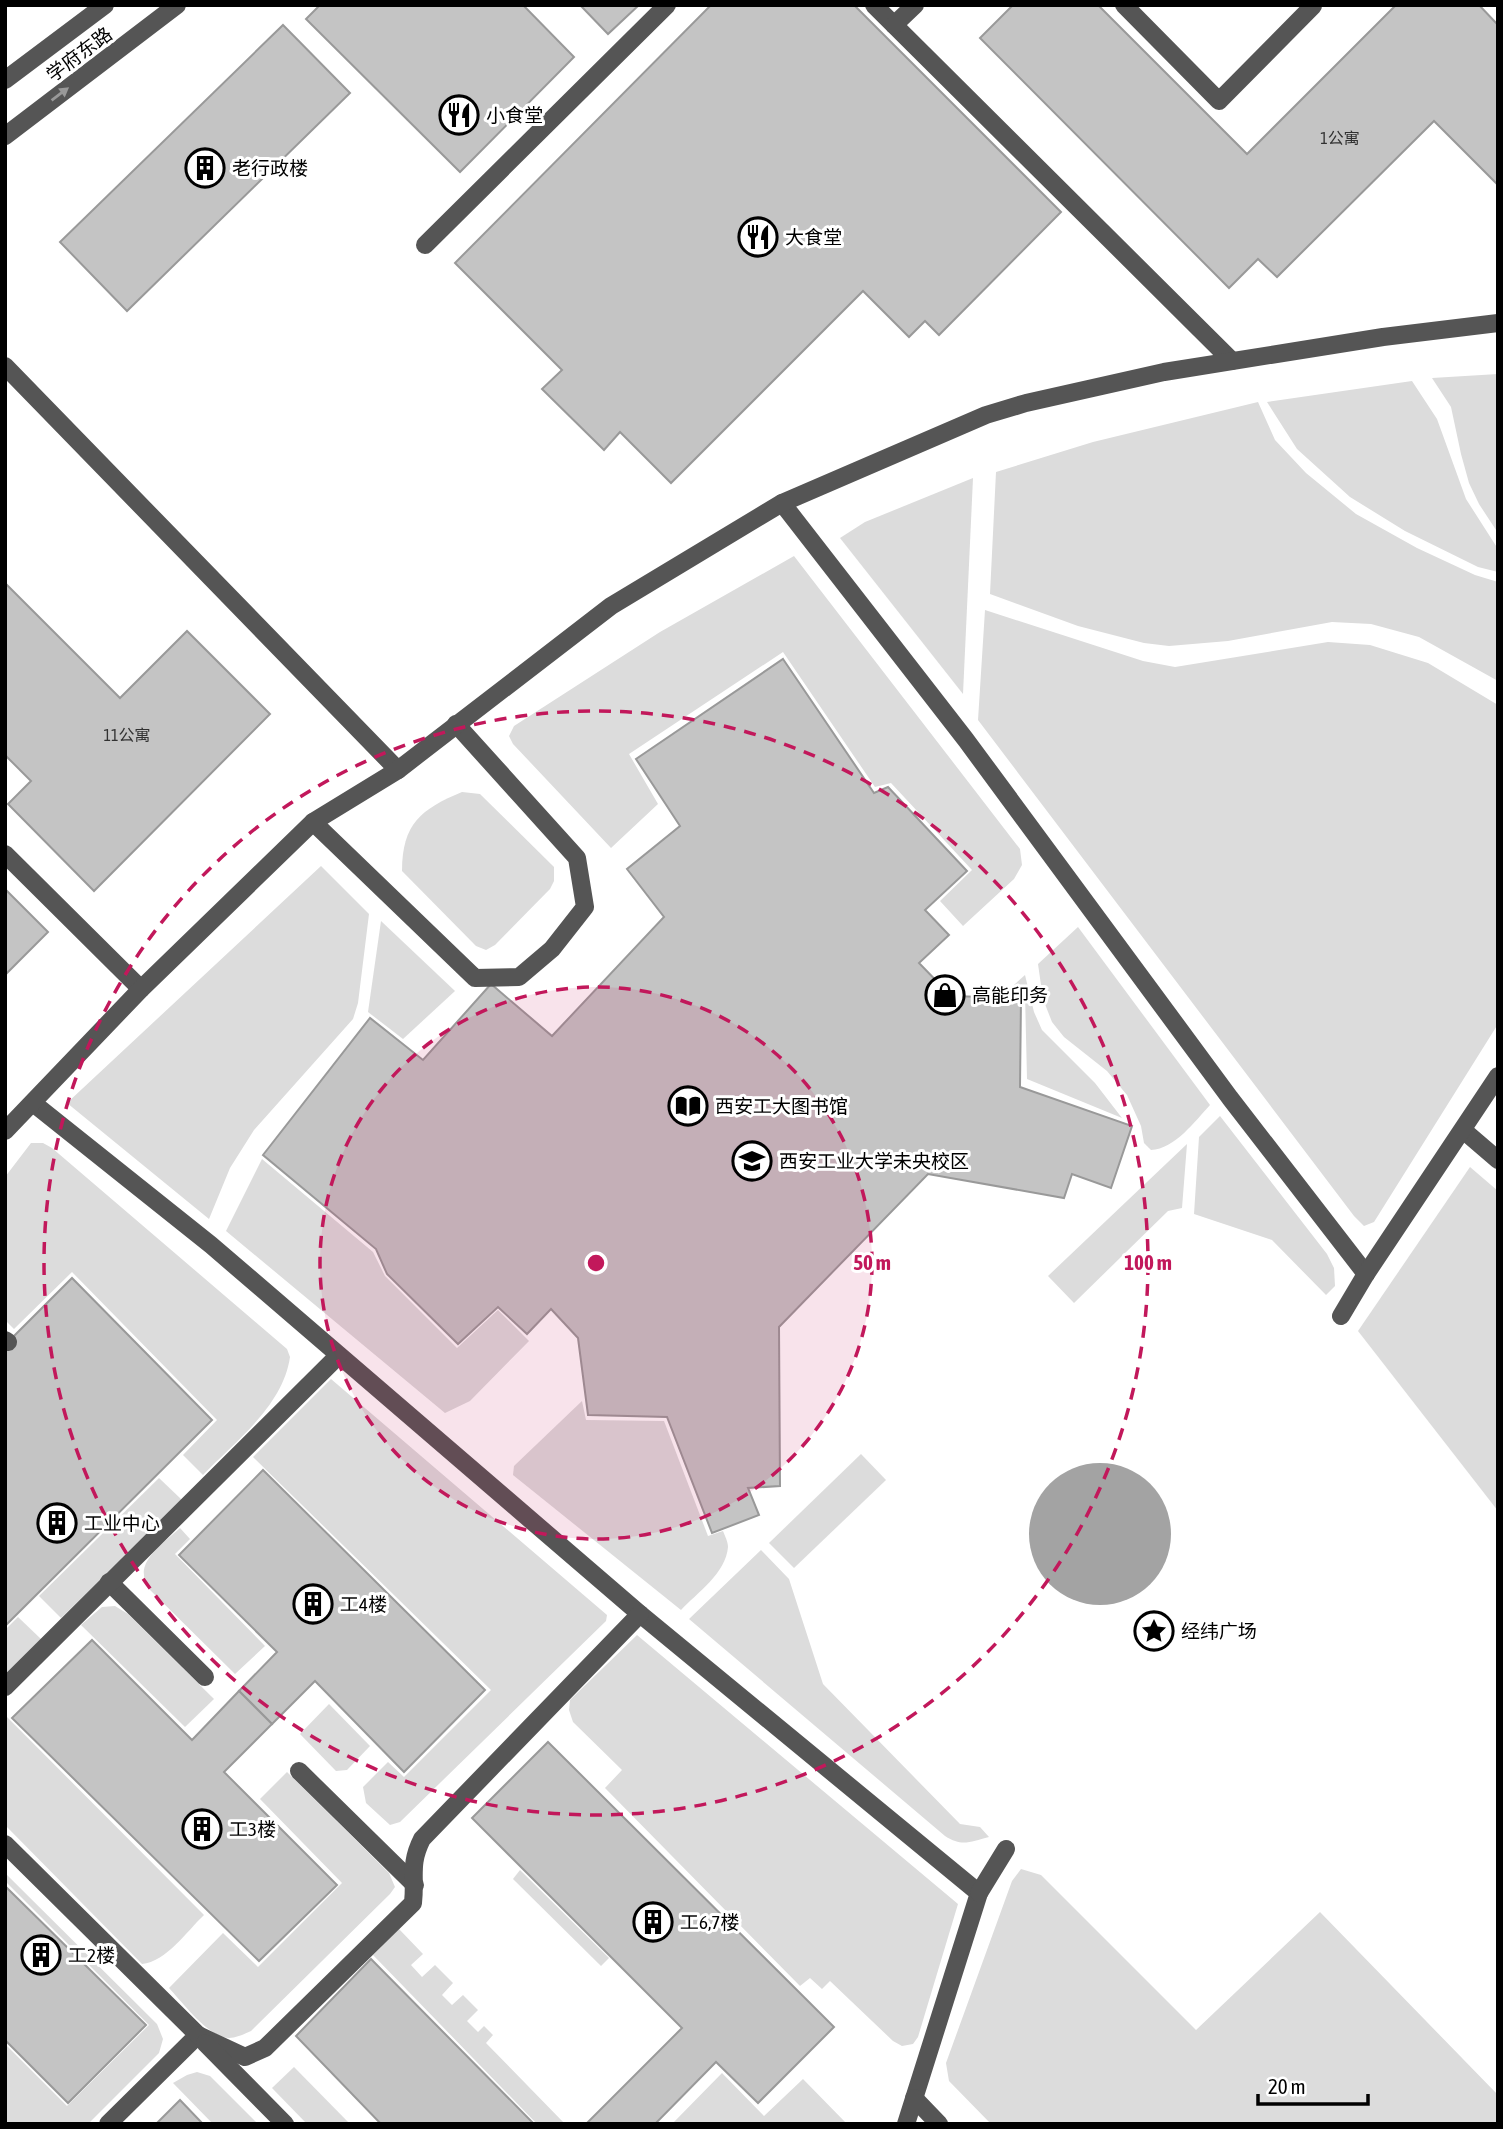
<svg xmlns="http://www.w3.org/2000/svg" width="1503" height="2129" font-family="'Asap Condensed','Noto Sans SC',sans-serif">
<rect width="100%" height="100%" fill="#fff"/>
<g fill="#dcdcdc">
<polygon points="1498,374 1498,533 1479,504 1469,483 1461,454 1451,407 1432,378"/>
<polygon points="1412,381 1437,419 1466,499 1498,549 1498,572 1478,567 1405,531 1350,497 1297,449 1267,402"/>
<polygon points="1258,402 1275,440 1306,473 1356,514 1417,548 1475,575 1498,582 1498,681 1419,637 1371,624 1332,622 1228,641 1169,646 1144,643 1078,626 990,594 996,472 1093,442"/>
<polygon points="973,478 963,694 840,538 865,522"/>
<polygon points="794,556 1020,849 1022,865 1014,879 963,926 940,901 972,870 891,783 875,787 783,652 629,754 658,804 611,848 513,744 509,736 514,726 660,632"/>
<polygon points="985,610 1143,661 1175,667 1328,642 1370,645 1428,663 1498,705 1498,1024 1374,1222 1364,1226 1354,1216 978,720"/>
<path d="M462,792L480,794L554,867V881L550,889L495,945L486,950L476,946L402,871C402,824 421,809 462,792Z"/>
<polygon points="321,866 369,914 358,1003 353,1019 254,1130 230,1168 209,1219 67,1103"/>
<polygon points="381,921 455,991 403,1039 368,1012"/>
<path d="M1078,927L1210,1105C1195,1121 1175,1149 1151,1150L1144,1143L1141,1126L1127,1095L1107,1071L1064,1037L1052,1022L1043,999L1038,964Z"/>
<polygon points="1025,975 1034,1012 1042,1030 1095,1083 1122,1118 1027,1079 1025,994 1005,993"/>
<polygon points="1220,1116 1327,1254 1334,1268 1335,1286 1326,1295 1272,1240 1194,1214 1199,1137"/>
<path d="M31,1143H43L52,1148L287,1349L290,1357C283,1406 235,1442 203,1475L183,1455L217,1420L72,1272L14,1329L5,1320V1177Z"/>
<polygon points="1187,1144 1182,1208 1168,1211 1074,1303 1048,1276"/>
<polygon points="262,1159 373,1252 385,1276 457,1348 498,1310 529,1341 470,1401 445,1413 226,1231"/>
<polygon points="1470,1167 1498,1191 1498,1511 1358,1331"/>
<polygon points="331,1379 607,1615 606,1621 400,1822 390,1825 366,1803 363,1787 388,1762 404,1777 491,1690 253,1457"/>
<path d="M582,1401L586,1420L664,1421L708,1536L723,1531C725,1536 728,1542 728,1547C726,1573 697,1593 681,1610L513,1475L514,1466Z"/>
<polygon points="861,1454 886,1480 794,1568 769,1543"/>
<polygon points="159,1478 182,1500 61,1618 39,1596"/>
<path d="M180,1528L190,1539L175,1554L265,1646L235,1674L148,1588C145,1582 142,1573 145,1566C149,1553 170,1537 180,1528Z"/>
<path d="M761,1550L789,1579L823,1684L960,1824L980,1827L989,1837C970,1842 962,1847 945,1836L689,1619Z"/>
<polygon points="115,1606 128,1614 214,1699 185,1727 81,1625 102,1607"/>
<polygon points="18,1617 42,1640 5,1677 5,1630"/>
<polygon points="637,1635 958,1904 918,2037 913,2044 902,2046 893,2041 830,1981 822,1989 810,1978 800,1986 605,1788 622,1770 573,1722 569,1710 570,1700"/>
<polygon points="329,1704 370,1746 347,1770 336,1771 300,1734"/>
<path d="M5,1715L204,1915C187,1931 166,1962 142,1964L5,1825Z"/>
<path d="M287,1772L389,1873L395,1887L390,1894L251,2031C244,2034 236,2038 229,2038C208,2037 183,2003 169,1988L223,1933L258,1967L342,1883L260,1799Z"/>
<polygon points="1021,1869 1041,1875 1196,2030 1320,1912 1498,2095 1498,2124 991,2124 949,2081 946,2063 1012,1881"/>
<polygon points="520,1870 609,1958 601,1966 513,1879"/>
<polygon points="5,1873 157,2024 163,2039 159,2053 88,2124 9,2124 5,2120 5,2044 67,2106 149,2025 5,1881"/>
<polygon points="399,1929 423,1954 411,1965 422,1977 435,1965 453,1983 442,1995 452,2005 463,1995 478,2010 467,2021 478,2032 484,2026 493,2035 486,2043 565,2124 537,2124 373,1955"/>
<polygon points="294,2067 350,2124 307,2124 272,2088"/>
<polygon points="197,2072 210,2076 258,2124 213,2124 173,2083 187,2075"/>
<polygon points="722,2073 764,2116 803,2079 847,2124 672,2124"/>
</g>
<circle fill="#a3a3a3" cx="1100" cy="1534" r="71"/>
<g fill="#c4c4c4" stroke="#999" stroke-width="2">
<polygon points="320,5 523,5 574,57 460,172 306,19"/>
<polygon points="580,5 639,5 608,34"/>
<polygon points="711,5 854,5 1061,212 939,335 925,321 909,337 863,291 671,483 620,432 604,450 542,389 562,370 455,263"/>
<polygon points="1013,5 1098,5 1247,154 1396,5 1479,5 1498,25 1498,185 1434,121 1277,277 1258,259 1229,288 980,38"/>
<polygon points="283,25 350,93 127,311 60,242"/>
<polygon points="5,583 120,698 187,631 270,714 94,891 8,804 31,781 5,755"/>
<polygon points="783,659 874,793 888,787 967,871 925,910 949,935 919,963 951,996 1021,998 1020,1087 1132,1126 1111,1188 1072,1174 1064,1198 928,1174 779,1327 780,1486 748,1488 759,1515 712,1533 667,1417 588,1415 578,1338 551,1309 527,1334 498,1307 458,1344 387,1274 376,1249 263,1155 370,1018 423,1060 491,984 552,1036 664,917 627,869 680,826 636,759"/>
<polygon points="5,889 48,932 5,975"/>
<polygon points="72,1278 212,1420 5,1626 5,1345"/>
<polygon points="263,1470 485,1690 404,1772 315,1681 272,1724 239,1691 277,1652 179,1555"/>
<polygon points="92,1640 192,1740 239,1691 272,1724 224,1772 337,1885 259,1961 12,1718"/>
<polygon points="548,1742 834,2027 758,2103 716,2062 655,2124 586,2124 682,2028 472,1818"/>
<polygon points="5,1886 146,2025 68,2103 5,2040"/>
<polygon points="371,1959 534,2124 381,2124 296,2036"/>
<polygon points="180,2100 203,2124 156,2124"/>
</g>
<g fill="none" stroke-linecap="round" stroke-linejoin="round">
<g stroke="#555" stroke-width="18">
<polyline points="874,5 1232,361"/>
<polyline points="1124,5 1219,101 1313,6"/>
<polyline points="894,25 915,5"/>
<polyline points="5,80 105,5"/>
<polyline points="5,136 177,5"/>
<polyline points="425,245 667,5"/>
<polyline points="5,366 398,770"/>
<polyline points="782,503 966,740 1230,1098 1366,1274"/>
<polyline points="313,822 475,978 519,977 552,949 585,907 577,858 456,724"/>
<polyline points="5,854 141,989"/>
<polyline points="33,1103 211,1245 640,1614 979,1893 906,2124"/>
<polyline points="1463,1130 1498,1160"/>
<polyline points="5,1131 141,989 313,822 398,770 611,606 782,503 986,415 1026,403 1164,372 1383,337 1498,323"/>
<polyline points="1341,1316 1366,1274 1498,1076"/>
<polyline points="5,1340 8,1342"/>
<polyline points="109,1582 205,1677"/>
<polyline points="5,1687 338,1356"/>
<polyline points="299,1771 415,1885"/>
<polyline points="5,1844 198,2035 108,2124"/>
<polyline points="979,1893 1006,1849"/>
<path d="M198,2035L245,2057L265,2048L413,1903C416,1876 409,1865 422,1839L640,1614"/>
<polyline points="205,2043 285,2124"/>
<polyline points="914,2098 939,2124"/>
</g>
</g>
<defs><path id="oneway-solid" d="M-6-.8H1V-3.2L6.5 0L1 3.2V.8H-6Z" transform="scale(1.75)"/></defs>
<use fill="#999" href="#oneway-solid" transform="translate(60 94) rotate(-37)"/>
<circle cx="596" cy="1263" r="276" fill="#c2185b" fill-opacity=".12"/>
<g fill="none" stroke="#c2185b" stroke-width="3.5" stroke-dasharray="12 9">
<circle cx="596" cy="1263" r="276"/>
<circle cx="596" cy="1263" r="552"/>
</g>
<defs>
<g id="restaurant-ring" transform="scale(2.0125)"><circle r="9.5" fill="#fff" stroke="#000" stroke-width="1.5"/><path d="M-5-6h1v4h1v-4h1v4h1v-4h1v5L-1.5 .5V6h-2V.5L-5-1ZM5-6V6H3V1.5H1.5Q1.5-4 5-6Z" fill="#000"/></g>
<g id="building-ring" transform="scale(2.0125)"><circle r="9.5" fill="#fff" stroke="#000" stroke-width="1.5"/><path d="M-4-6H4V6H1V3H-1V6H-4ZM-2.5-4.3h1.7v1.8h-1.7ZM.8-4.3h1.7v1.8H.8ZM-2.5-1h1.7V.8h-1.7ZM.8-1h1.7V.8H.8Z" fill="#000"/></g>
<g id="shop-ring" transform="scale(2.0125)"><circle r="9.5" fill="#fff" stroke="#000" stroke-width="1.5"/><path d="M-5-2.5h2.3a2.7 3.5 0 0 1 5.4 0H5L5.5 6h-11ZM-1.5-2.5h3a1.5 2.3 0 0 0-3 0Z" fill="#000"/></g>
<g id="library-ring" transform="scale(2.0125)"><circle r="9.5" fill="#fff" stroke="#000" stroke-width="1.5"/><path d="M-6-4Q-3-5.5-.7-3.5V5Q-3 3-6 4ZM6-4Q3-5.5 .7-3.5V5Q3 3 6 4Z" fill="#000"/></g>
<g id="university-ring" transform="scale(2.0125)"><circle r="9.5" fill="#fff" stroke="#000" stroke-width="1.5"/><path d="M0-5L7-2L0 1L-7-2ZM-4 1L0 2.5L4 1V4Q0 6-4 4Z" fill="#000"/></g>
<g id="sight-ring" transform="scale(2.0125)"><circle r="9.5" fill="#fff" stroke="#000" stroke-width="1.5"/><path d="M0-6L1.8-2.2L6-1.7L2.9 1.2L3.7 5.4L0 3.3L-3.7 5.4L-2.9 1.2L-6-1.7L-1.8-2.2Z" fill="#000"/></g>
</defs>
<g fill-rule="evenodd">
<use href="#restaurant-ring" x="459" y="115"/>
<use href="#building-ring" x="205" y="168"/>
<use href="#restaurant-ring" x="758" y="237"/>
<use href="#shop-ring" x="945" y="995"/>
<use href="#library-ring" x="688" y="1106"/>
<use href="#university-ring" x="752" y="1161"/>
<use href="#building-ring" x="57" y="1523"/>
<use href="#building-ring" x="313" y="1604"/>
<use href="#sight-ring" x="1154" y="1631"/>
<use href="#building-ring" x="202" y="1829"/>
<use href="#building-ring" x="653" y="1922"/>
<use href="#building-ring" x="41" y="1955"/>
</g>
<g text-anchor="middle" stroke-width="6" stroke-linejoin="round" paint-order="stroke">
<g font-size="16" fill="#313131">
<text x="1340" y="144">1公寓</text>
<text x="127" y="741">11公寓</text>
</g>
<g font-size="19" fill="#000" stroke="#fff">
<text transform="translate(79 54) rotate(-37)" y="7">学府东路</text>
</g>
<g font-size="19" fill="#000" stroke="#fff" text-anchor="start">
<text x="486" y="122">小食堂</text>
<text x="232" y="175">老行政楼</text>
<text x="785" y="244">大食堂</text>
<text x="972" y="1002">高能印务</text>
<text x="715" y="1113">西安工大图书馆</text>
<text x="779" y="1168">西安工业大学未央校区</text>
<text x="84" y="1530">工业中心</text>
<text x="340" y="1611">工4楼</text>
<text x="1181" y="1638">经纬广场</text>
<text x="229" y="1836">工3楼</text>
<text x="680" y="1929">工6,7楼</text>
<text x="68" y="1962">工2楼</text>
</g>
</g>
<circle cx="596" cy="1263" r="10" fill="#c2185b" stroke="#fff" stroke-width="3.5"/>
<g font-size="21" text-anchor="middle" font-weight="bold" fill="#c2185b" stroke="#fff" stroke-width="6" stroke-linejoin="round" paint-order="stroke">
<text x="872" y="1270">50 m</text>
<text x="1148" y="1270">100 m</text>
</g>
<rect width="1503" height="2129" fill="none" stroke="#000000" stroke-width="14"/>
<path d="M1258 2094v10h110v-10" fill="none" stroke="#000000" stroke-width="3.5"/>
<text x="1268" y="2094" font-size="21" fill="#000000" stroke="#ffffff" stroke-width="5" paint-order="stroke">20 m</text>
</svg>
